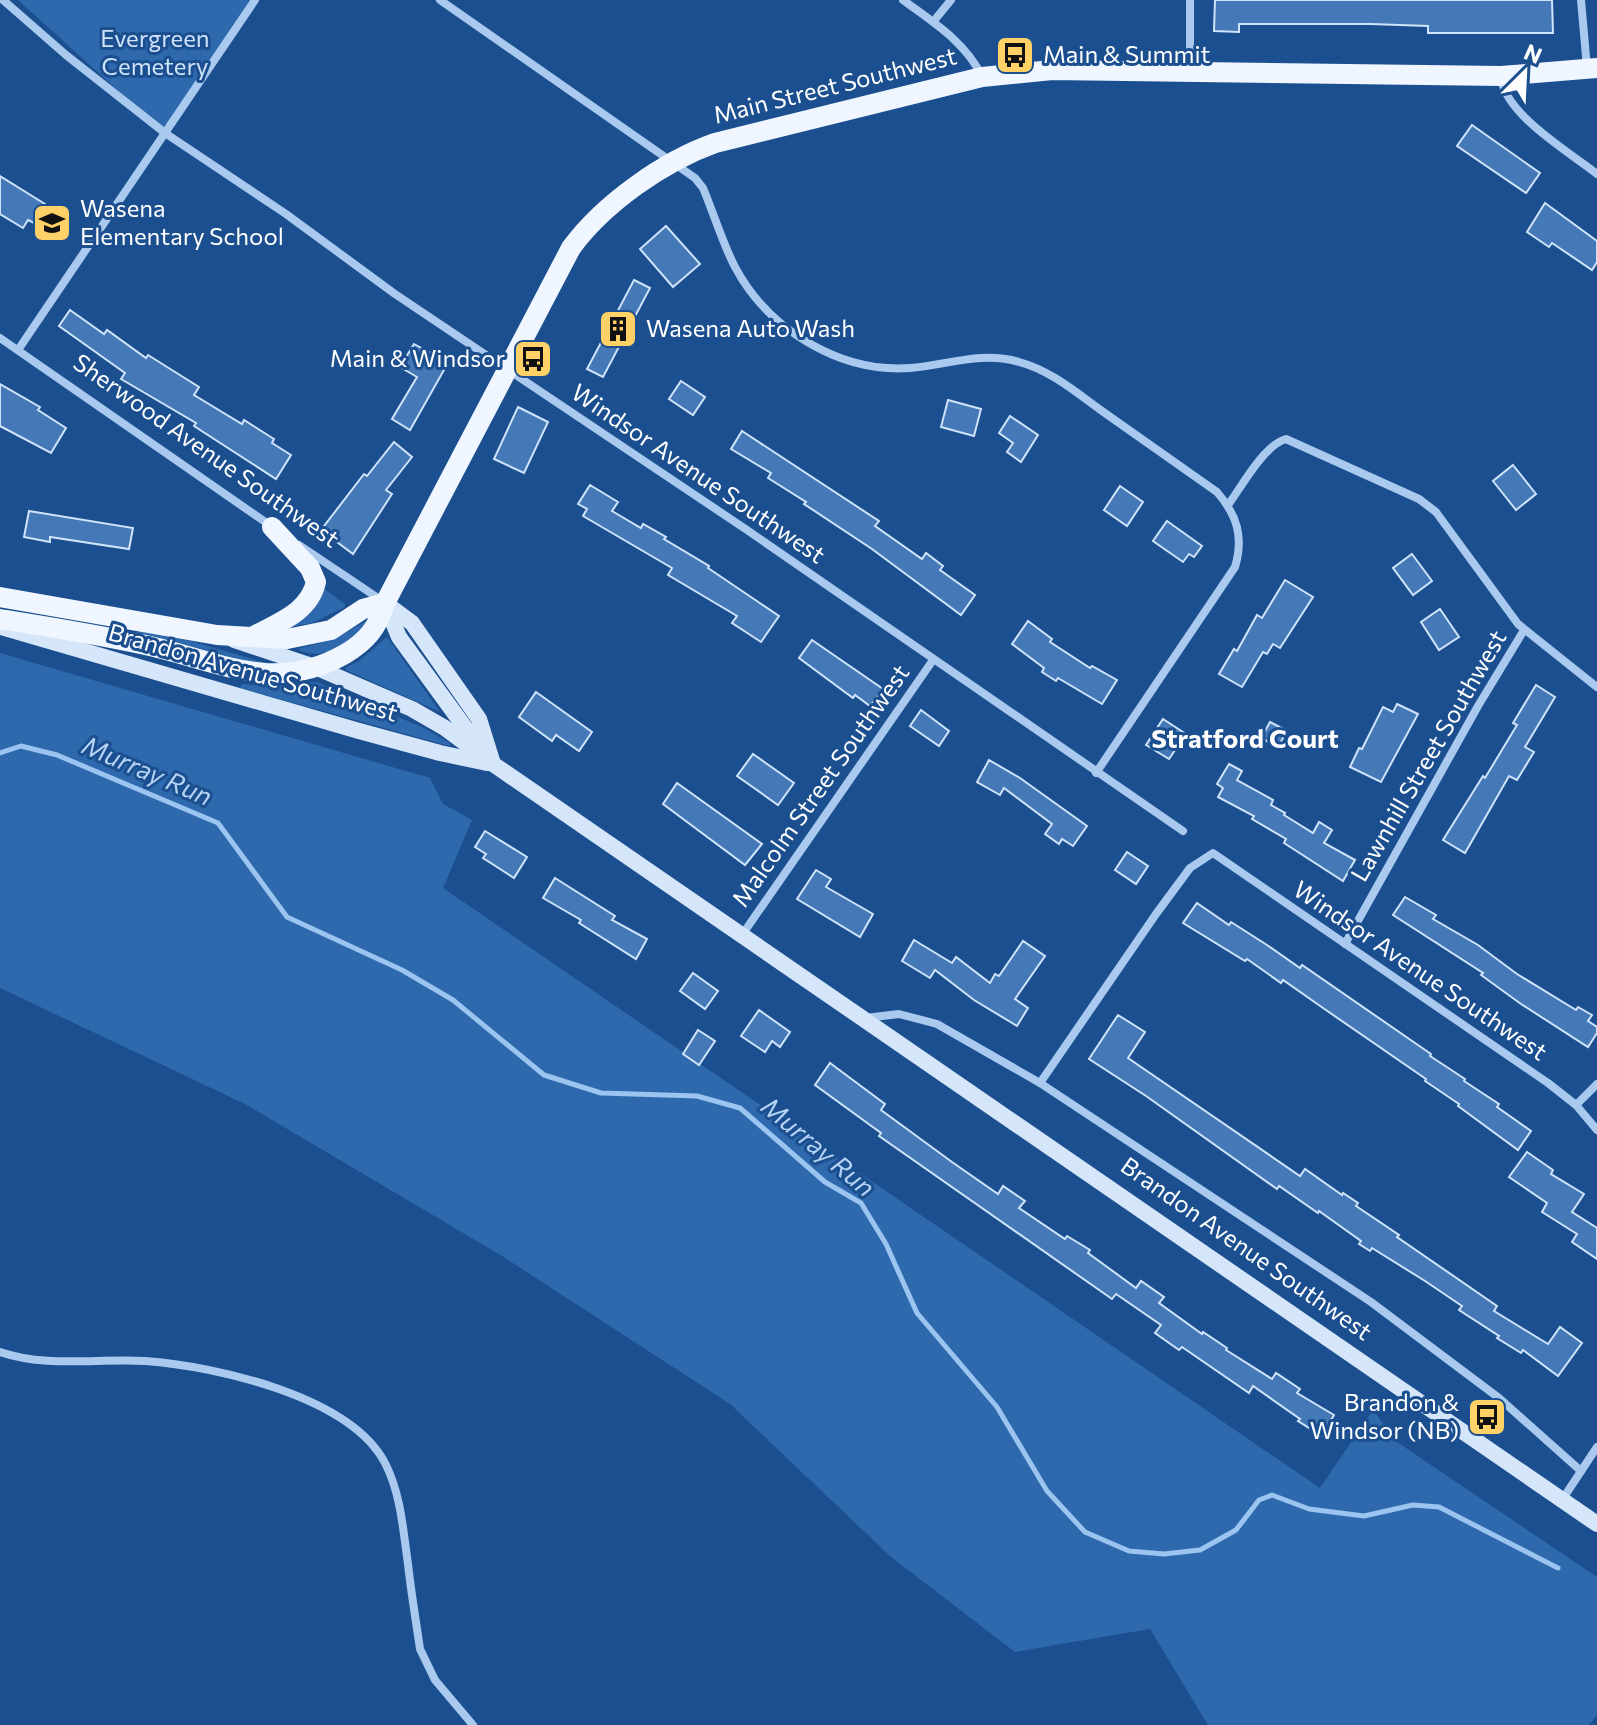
<svg xmlns="http://www.w3.org/2000/svg" width="1597" height="1725" font-family="Commissioner,sans-serif">
<rect width="100%" height="100%" fill="#1b4f8f"/>
<g fill="#2e69ad">
<polygon points="18,0 254,0 165,133"/>
<polygon points="323,588 345,604 345,607 312,623 283,628"/>
<path d="M368,620V623C349,641 323,664 297,649L332,640Z"/>
<polygon points="139,630 191,641 266,663 244,662 137,633"/>
<polygon points="387,637 440,712 346,670 345,668 359,661"/>
<polygon points="0,653 430,778 443,804 472,820 443,888 1320,1488 1373,1410 1397,1442 1597,1577 1597,1715 1589,1725 1208,1725 1150,1629 1015,1652 891,1557 730,1404 502,1256 245,1104 0,988"/>
<polygon points="317,682 424,728 451,744 449,746 240,688 242,684 276,686"/>
</g>
<g fill="none" stroke-linecap="round" stroke-linejoin="round">
<polyline stroke="#9cc4f0" stroke-width="5" points="0,753 21,746 57,755 218,823 287,917 402,970 453,1000 544,1075 601,1093 697,1096 740,1108 825,1182 861,1203 886,1244 917,1313 997,1407 1047,1491 1085,1532 1129,1551 1164,1554 1200,1550 1236,1530 1259,1500 1272,1495 1309,1509 1364,1516 1413,1505 1439,1507 1558,1568"/>
</g>
<g fill="#4478b7" stroke="#cfe3fa" stroke-width="2">
<polygon points="1215,0 1552,0 1553,33 1428,33 1428,26 1371,24 1239,24 1239,32 1214,31"/>
<polygon points="1472,125 1540,173 1526,193 1457,146"/>
<polygon points="0,176 45,204 34,223 28,220 23,228 0,214"/>
<polygon points="1545,203 1597,241 1597,262 1592,270 1552,243 1549,247 1527,232"/>
<polygon points="666,226 700,264 673,287 640,249"/>
<polygon points="634,280 650,288 603,377 587,369"/>
<polygon points="70,310 104,334 107,330 146,358 148,355 199,387 194,395 242,424 244,420 274,439 272,443 291,455 276,479 194,426 196,423 121,379 125,373 59,326"/>
<polygon points="414,344 448,363 410,430 392,419 417,377 400,367"/>
<polygon points="681,381 705,397 693,415 669,399"/>
<polygon points="0,384 40,407 38,410 66,428 51,453 0,426"/>
<polygon points="948,400 981,409 974,436 941,427"/>
<polygon points="518,407 548,422 524,473 494,459"/>
<polygon points="1010,416 1038,435 1021,462 1007,452 1013,443 999,433"/>
<polygon points="742,431 879,521 875,526 922,559 926,553 943,566 940,570 975,595 961,615 872,549 804,504 806,502 768,478 771,473 731,449"/>
<polygon points="394,442 412,457 386,490 392,494 353,554 321,530 364,474 367,476"/>
<polygon points="1513,465 1536,494 1516,510 1493,481"/>
<polygon points="590,485 618,502 612,511 641,528 643,524 666,537 664,539 709,566 708,568 779,616 761,642 732,623 737,616 668,575 672,568 583,516 587,509 578,504"/>
<polygon points="1120,486 1143,502 1127,526 1104,510"/>
<polygon points="29,511 133,528 129,549 50,537 50,542 24,537"/>
<polygon points="1167,521 1202,546 1194,557 1189,554 1183,562 1153,541"/>
<polygon points="1412,554 1432,581 1413,595 1393,568"/>
<polygon points="1285,580 1313,597 1280,648 1273,644 1267,654 1263,652 1242,687 1219,674 1234,649 1237,651 1257,615 1262,618"/>
<polygon points="1440,609 1459,637 1439,650 1421,622"/>
<polygon points="1028,621 1052,639 1050,642 1090,668 1092,666 1117,680 1102,704 1058,678 1056,681 1042,672 1044,668 1012,644"/>
<polygon points="812,640 883,689 870,706 855,695 853,698 799,658"/>
<polygon points="1536,685 1555,697 1525,747 1534,752 1517,780 1509,776 1465,853 1443,840 1483,776 1485,778 1517,725 1513,723"/>
<polygon points="536,692 592,732 579,751 556,735 552,741 519,717"/>
<polygon points="1397,704 1418,714 1381,782 1350,767 1359,748 1362,749 1383,707 1393,712"/>
<polygon points="921,710 949,731 939,746 910,726"/>
<polygon points="1163,719 1186,734 1169,759 1146,745"/>
<polygon points="1270,722 1287,731 1278,747 1261,738"/>
<polygon points="753,754 794,783 778,805 737,776"/>
<polygon points="989,760 1020,778 1087,826 1073,846 1062,839 1059,844 1045,834 1052,824 1004,788 1000,795 977,782"/>
<polygon points="1229,764 1242,771 1237,780 1273,800 1271,805 1285,813 1284,815 1313,833 1319,822 1332,830 1324,843 1355,860 1343,881 1284,843 1286,839 1252,819 1254,816 1218,797 1223,788 1217,784"/>
<polygon points="677,783 762,844 745,865 663,804"/>
<polygon points="485,831 527,857 514,878 483,858 486,854 475,847"/>
<polygon points="1127,852 1148,866 1136,884 1115,870"/>
<polygon points="816,870 831,879 826,887 873,914 860,937 797,899"/>
<polygon points="555,878 615,916 612,920 647,939 636,959 579,923 581,920 543,898"/>
<polygon points="1405,897 1436,915 1433,919 1478,945 1517,974 1576,1010 1578,1007 1592,1015 1588,1021 1597,1027 1597,1033 1588,1047 1521,1004 1481,975 1483,973 1393,915"/>
<polygon points="1197,903 1229,925 1231,922 1267,945 1300,968 1302,965 1431,1054 1430,1056 1465,1079 1464,1081 1499,1104 1497,1107 1531,1131 1518,1150 1458,1106 1459,1104 1425,1081 1426,1079 1323,1008 1283,980 1281,983 1247,959 1245,961 1183,923"/>
<polygon points="914,940 952,963 956,957 990,983 995,974 999,976 1023,941 1045,956 1015,999 1028,1008 1017,1026 974,1000 935,970 930,978 902,961"/>
<polygon points="693,973 718,991 705,1009 680,991"/>
<polygon points="759,1010 790,1032 780,1047 772,1041 765,1052 741,1036"/>
<polygon points="1118,1015 1145,1032 1128,1058 1300,1176 1305,1169 1342,1195 1343,1193 1358,1203 1356,1206 1399,1235 1397,1237 1497,1306 1494,1311 1548,1344 1560,1327 1582,1343 1558,1376 1523,1350 1521,1353 1497,1338 1499,1336 1459,1310 1462,1306 1425,1281 1372,1248 1370,1251 1359,1244 1361,1241 1319,1211 1318,1213 1279,1186 1277,1189 1146,1096 1089,1059"/>
<polygon points="698,1030 715,1041 699,1065 683,1054"/>
<polygon points="830,1063 885,1104 881,1110 952,1162 998,1194 1003,1186 1025,1201 1019,1208 1065,1239 1067,1236 1090,1250 1088,1253 1136,1288 1141,1281 1164,1297 1159,1303 1202,1334 1203,1332 1227,1348 1226,1350 1272,1379 1276,1373 1300,1389 1297,1393 1334,1415 1322,1436 1298,1421 1300,1419 1253,1386 1249,1393 1182,1347 1179,1350 1155,1333 1161,1325 1116,1294 1112,1299 879,1136 881,1133 815,1085"/>
<polygon points="1527,1152 1553,1170 1551,1174 1584,1194 1572,1212 1597,1228 1597,1259 1572,1242 1577,1234 1542,1212 1547,1203 1509,1177"/>
</g>
<g fill="none" stroke-linecap="round" stroke-linejoin="round">
<g stroke="#a9c9ee" stroke-width="8">
<polyline points="3,0 66,55 165,133 286,214 395,294 747,530 1183,831"/>
<path d="M440,0L695,178L703,188C714,214 722,242 735,267C768,329 839,373 910,368C947,365 982,351 1019,362C1050,370 1077,393 1102,411C1140,438 1179,465 1217,492C1237,515 1244,537 1235,567L1096,773"/>
<path d="M903,0C934,23 964,41 982,76"/>
<polyline points="1581,0 1587,68"/>
<polyline points="933,22 951,0"/>
<polyline points="1190,71 1190,0"/>
<path d="M1501,78C1506,115 1569,152 1597,174"/>
<polyline points="0,338 271,526"/>
<polyline points="18,350 255,0"/>
<path d="M1228,505C1242,486 1264,445 1286,439L1419,499L1436,512L1518,624L1597,687"/>
<polyline points="299,545 381,600"/>
<polyline points="742,935 933,660"/>
<polyline points="1345,944 1478,706 1524,630"/>
<polyline points="865,1018 899,1014 937,1024 1040,1083 1371,1302 1499,1398 1581,1471"/>
<polyline points="1040,1083 1156,914 1190,868 1213,853 1548,1083 1576,1105 1597,1130"/>
<polyline points="1576,1105 1597,1084"/>
<path d="M0,1352C47,1368 97,1358 145,1361C215,1366 350,1396 385,1463C401,1494 403,1530 408,1564C411,1592 416,1621 420,1649L435,1680L473,1725"/>
<polyline points="1562,1500 1597,1447"/>
</g>
<g stroke="#d6e6fa" stroke-width="16">
<polyline points="385,603 412,623 479,719 493,764"/>
<polyline points="385,603 399,637 477,744"/>
<polyline points="1,627 359,731 440,753 487,763"/>
<polyline points="234,640 315,667 412,709 445,728 493,764 1597,1524"/>
</g>
<g stroke="#f0f6ff" stroke-width="20">
<polyline points="0,597 217,635 287,639 331,630 363,609 385,603"/>
<path d="M0,619C50,627 101,635 150,646C220,662 275,694 345,654C367,641 378,627 385,603L571,248C603,204 664,161 715,143L982,77L1052,70L1501,76L1597,68"/>
<path d="M252,637C277,623 309,613 316,582L310,568L272,527"/>
</g>
</g>
<defs>
<g id="bus-square" transform="scale(2)"><rect x="-9" y="-9" width="18" height="18" rx="4" fill="#ffd166" stroke="#1b4f8f"/><path d="M-5-6H5V4H4V6H2V4H-2V6H-4V4H-5ZM-3.5-4V0h7V-4ZM-3.5 1.2v1.5H-2V1.2ZM2 1.2v1.5H3.5V1.2Z" fill="#111"/></g>
<g id="school-square" transform="scale(2)"><rect x="-9" y="-9" width="18" height="18" rx="4" fill="#ffd166" stroke="#1b4f8f"/><path d="M0-5L7-2L0 1L-7-2ZM-4 1L0 2.5L4 1V4Q0 6-4 4Z" fill="#111"/></g>
<g id="building-square" transform="scale(2)"><rect x="-9" y="-9" width="18" height="18" rx="4" fill="#ffd166" stroke="#1b4f8f"/><path d="M-4-6H4V6H1V3H-1V6H-4ZM-2.5-4.3h1.7v1.8h-1.7ZM.8-4.3h1.7v1.8H.8ZM-2.5-1h1.7V.8h-1.7ZM.8-1h1.7V.8H.8Z" fill="#111"/></g>
</defs>
<g fill-rule="evenodd">
<use href="#bus-square" x="1015" y="55"/>
<use href="#school-square" x="52" y="223"/>
<use href="#building-square" x="618" y="329"/>
<use href="#bus-square" x="533" y="359"/>
<use href="#bus-square" x="1487" y="1417"/>
</g>
<g text-anchor="middle" stroke-width="6" stroke-linejoin="round" paint-order="stroke">
<g font-size="24" fill="#cfe3fa" stroke="#1b4f8f">
<text x="155" y="47">Evergreen<tspan x="155" dy="28">Cemetery</tspan></text>
</g>
<g font-size="24" fill="#fff" stroke="#1b4f8f" text-anchor="start">
<text x="1043" y="63">Main &amp; Summit</text>
<text x="80" y="217">Wasena<tspan x="80" dy="28">Elementary School</tspan></text>
<text x="646" y="337">Wasena Auto Wash</text>
<text x="505" y="367" text-anchor="end">Main &amp; Windsor</text>
<text x="1459" y="1411" text-anchor="end">Brandon &amp;<tspan x="1459" dy="28">Windsor (NB)</tspan></text>
</g>
<g font-size="24" fill="#fff" stroke="#1b4f8f">
<text transform="translate(835 86) rotate(-14)" y="8">Main Street Southwest</text>
<text transform="translate(206 451) rotate(35)" y="8">Sherwood Avenue Southwest</text>
<text transform="translate(698 474) rotate(34)" y="8">Windsor Avenue Southwest</text>
<text transform="translate(253 673) rotate(16)" y="8">Brandon Avenue Southwest</text>
<text transform="translate(1429 756) rotate(-60)" y="8">Lawnhill Street Southwest</text>
<text transform="translate(821 786) rotate(-55)" y="8">Malcolm Street Southwest</text>
<text transform="translate(1420 971) rotate(34)" y="8">Windsor Avenue Southwest</text>
<text transform="translate(1246 1249) rotate(35)" y="8">Brandon Avenue Southwest</text>
</g>
<g font-size="26" font-weight="bold" fill="#fff" stroke="#1b4f8f">
<text x="1245" y="748">Stratford Court</text>
</g>
<g font-size="26" font-style="italic" fill="#b5d3f5" stroke="#1b4f8f">
<text transform="translate(147 771) rotate(23)" y="9">Murray Run</text>
<text transform="translate(818 1147) rotate(40)" y="9">Murray Run</text>
</g>
</g>
<g transform="translate(1525 72) rotate(24)" stroke="#1b4f8f" stroke-width="6" paint-order="stroke">
<path d="M0-6L14 30L0 20L-14 30Z" fill="#ffffff"/>
<text y="-12" font-size="22" font-weight="bold" text-anchor="middle" fill="#ffffff">N</text>
</g>
</svg>
